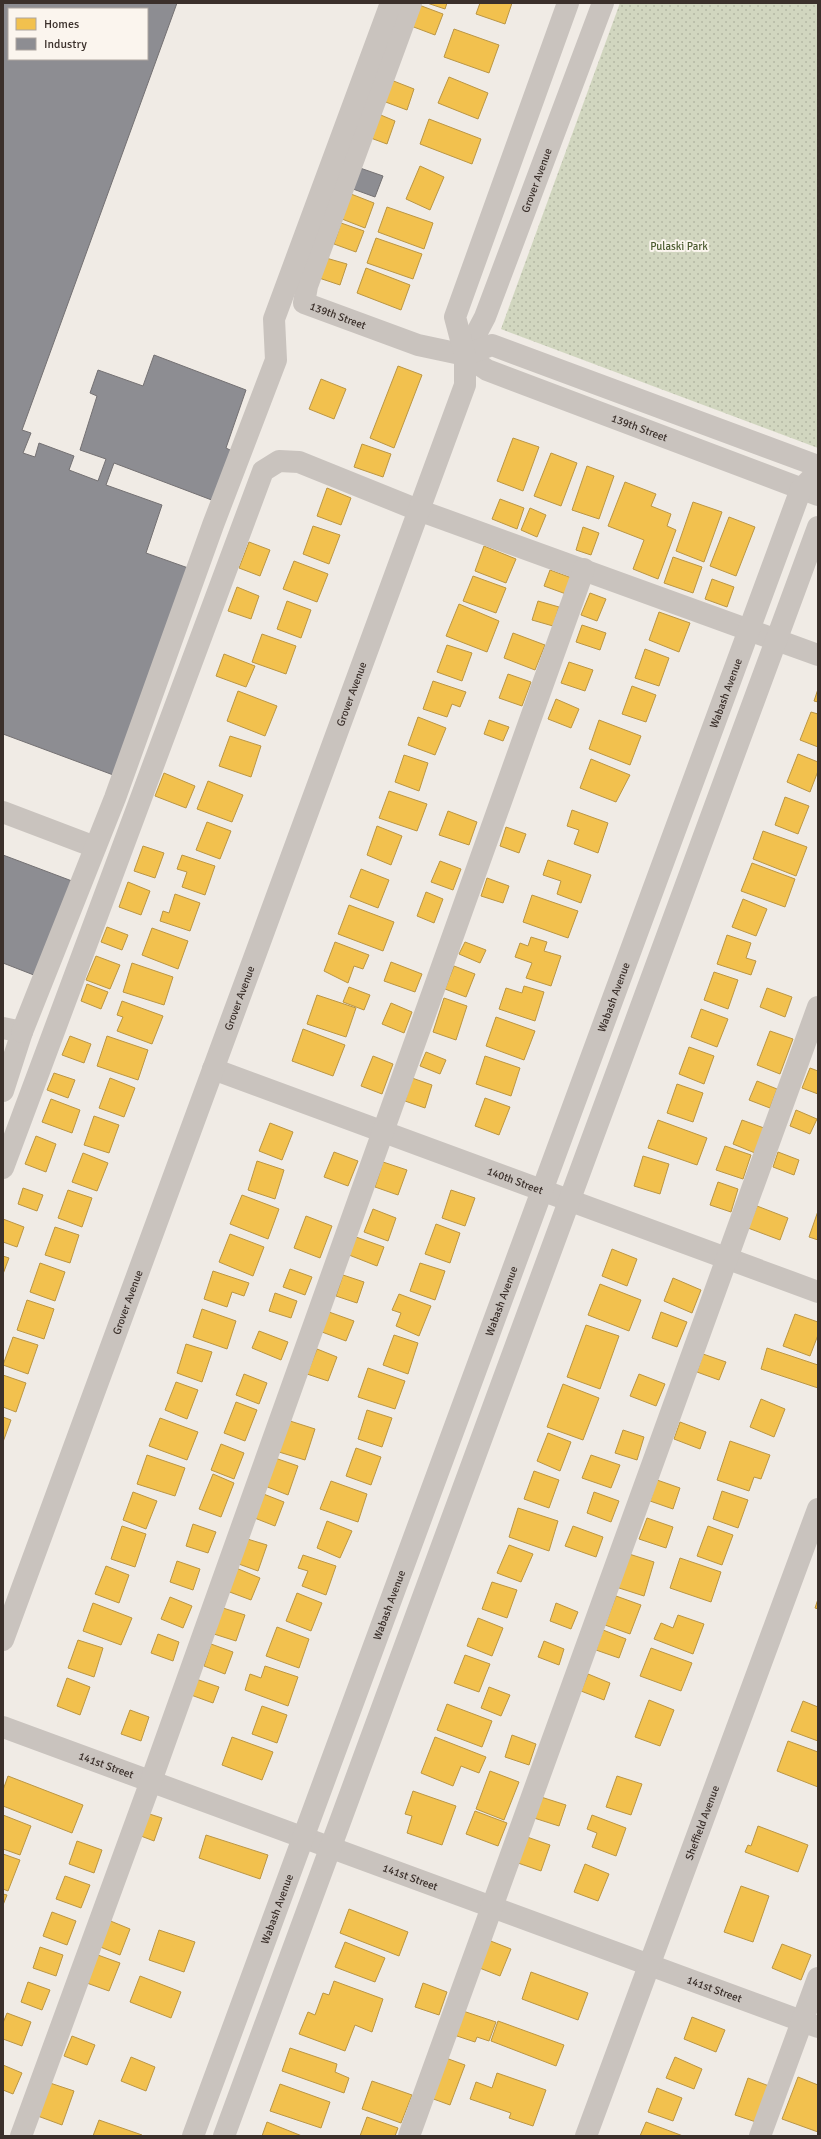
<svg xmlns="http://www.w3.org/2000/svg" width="821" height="2139" font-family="Signika,sans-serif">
<defs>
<pattern id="park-dots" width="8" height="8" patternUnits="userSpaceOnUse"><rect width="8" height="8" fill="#d1d6bf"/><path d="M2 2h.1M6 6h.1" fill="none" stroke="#b4b8a4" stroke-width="1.8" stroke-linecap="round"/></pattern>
</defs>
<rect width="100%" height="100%" fill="#f0ebe5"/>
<polygon fill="url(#park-dots)" points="620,3 818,3 818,448 501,329"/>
<g fill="#f2c14e" stroke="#bb9644">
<polygon points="427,3 447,3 445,9"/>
<polygon points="480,3 512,3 505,24 476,14"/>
<polygon points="419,5 443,14 435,35 411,26"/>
<polygon points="454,29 499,45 489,73 444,57"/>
<polygon points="449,77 488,93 478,119 438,103"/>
<polygon points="391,80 414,89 407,110 383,101"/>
<polygon points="376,113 395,121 387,144 368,137"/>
<polygon points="429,119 481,139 472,164 420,144"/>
<polygon points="420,166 444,177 430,210 406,199"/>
<polygon points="351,194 374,203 365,228 342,219"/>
<polygon points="387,207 433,223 424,249 378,232"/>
<polygon points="341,223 364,231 356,252 334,244"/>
<polygon points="376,238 422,254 413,279 367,263"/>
<polygon points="326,258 347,264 340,285 319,278"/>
<polygon points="366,268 410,285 401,310 357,293"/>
<polygon points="398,366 422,375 394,448 370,438"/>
<polygon points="321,379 346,389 334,419 309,409"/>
<polygon points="513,438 539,447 523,491 497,481"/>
<polygon points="362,444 391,454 383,477 354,467"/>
<polygon points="551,453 577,463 561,506 534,496"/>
<polygon points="587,466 614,476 599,519 572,510"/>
<polygon points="625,482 656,494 651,506 671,514 667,526 676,530 658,579 633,569 644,540 608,526"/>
<polygon points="327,488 351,498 341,525 317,516"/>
<polygon points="500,499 524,508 517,529 492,519"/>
<polygon points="693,502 722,512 704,562 676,551"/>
<polygon points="530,508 546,515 537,537 521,530"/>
<polygon points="729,517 755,527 736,576 710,566"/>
<polygon points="313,526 340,535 329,564 303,554"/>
<polygon points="583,527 599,533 591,555 576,550"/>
<polygon points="249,542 270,550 260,576 239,568"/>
<polygon points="484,546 516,559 506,583 475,571"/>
<polygon points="673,557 702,567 693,593 664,583"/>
<polygon points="294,561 328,574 317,602 283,589"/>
<polygon points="550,570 572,578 566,594 544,586"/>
<polygon points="473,576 506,588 496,613 463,601"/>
<polygon points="712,579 734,587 727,607 705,599"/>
<polygon points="237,587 259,596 251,619 228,611"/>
<polygon points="590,593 606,599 597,621 581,615"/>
<polygon points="287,601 311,610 301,638 277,629"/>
<polygon points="538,601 559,607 553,626 532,620"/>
<polygon points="459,604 499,621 487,652 446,636"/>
<polygon points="659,612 690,623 679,652 649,640"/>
<polygon points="582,625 606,633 600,650 576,642"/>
<polygon points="513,633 545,645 535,670 504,658"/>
<polygon points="262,634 296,646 286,674 252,662"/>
<polygon points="447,645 472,653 462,681 437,672"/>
<polygon points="645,649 669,658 659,686 635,678"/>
<polygon points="224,654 255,666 246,687 216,676"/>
<polygon points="569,662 593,670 585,691 561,683"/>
<polygon points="508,674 531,682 522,706 499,698"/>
<polygon points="433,681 466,692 460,707 452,704 447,717 423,709"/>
<polygon points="632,686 656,695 646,722 622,714"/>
<polygon points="818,689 818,702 814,701"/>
<polygon points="238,691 277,706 265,736 227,721"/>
<polygon points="556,699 579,709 571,728 548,719"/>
<polygon points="811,712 818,714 818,747 800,740"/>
<polygon points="418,717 446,728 435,755 408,745"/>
<polygon points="489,720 509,727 503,741 484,734"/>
<polygon points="599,720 641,736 630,765 589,749"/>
<polygon points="230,736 261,746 251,777 219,766"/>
<polygon points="798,754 818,762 818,771 810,792 787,782"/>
<polygon points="404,755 428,763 419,791 395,782"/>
<polygon points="591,759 630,775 616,802 580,788"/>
<polygon points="164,773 195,786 186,808 155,796"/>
<polygon points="208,781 243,795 232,822 197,809"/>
<polygon points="389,791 427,804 417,831 379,818"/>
<polygon points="785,797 809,806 798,834 775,825"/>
<polygon points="572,810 608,823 598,853 574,844 579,830 567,826"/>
<polygon points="448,811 477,822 469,845 439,835"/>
<polygon points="207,822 231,831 220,859 196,850"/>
<polygon points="377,826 402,836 391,865 367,855"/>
<polygon points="506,827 526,834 519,853 500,846"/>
<polygon points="763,831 807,847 796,876 753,859"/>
<polygon points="143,846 164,853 155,878 134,871"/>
<polygon points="182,855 215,866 205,895 182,887 187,872 177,869"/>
<polygon points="548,860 591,875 581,903 557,894 561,881 543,875"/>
<polygon points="440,861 461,869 453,890 431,882"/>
<polygon points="752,863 795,879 785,907 741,891"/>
<polygon points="361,869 389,880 378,908 350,897"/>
<polygon points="487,878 509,886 503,903 481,896"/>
<polygon points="128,882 150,891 141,915 119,907"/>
<polygon points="426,892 443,899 434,923 417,916"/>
<polygon points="175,894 200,903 190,931 160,921 163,911 169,913"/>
<polygon points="532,895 578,911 568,938 523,922"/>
<polygon points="743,899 767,909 756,936 732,927"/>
<polygon points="349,905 394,922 383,951 338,934"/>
<polygon points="107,927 128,935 122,950 101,942"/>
<polygon points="152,928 188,941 178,969 142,955"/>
<polygon points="727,935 751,943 746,958 756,961 751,975 717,964"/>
<polygon points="531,937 547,942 544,951 561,956 551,986 526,978 532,963 515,957 520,943 528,946"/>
<polygon points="335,942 369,955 363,969 354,966 348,983 324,971"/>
<polygon points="465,942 486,950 480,963 459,954"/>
<polygon points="96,956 120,965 110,989 86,980"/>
<polygon points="391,962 422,974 415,992 384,981"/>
<polygon points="132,963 173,977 164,1005 123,992"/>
<polygon points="454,966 475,974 466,997 445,989"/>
<polygon points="714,972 738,980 728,1009 704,1000"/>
<polygon points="87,984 108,992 101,1009 81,1001"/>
<polygon points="524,986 544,992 535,1021 499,1009 506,988 522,993"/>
<polygon points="349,987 370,995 364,1010 343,1002"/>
<polygon points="767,988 792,997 785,1017 760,1007"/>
<polygon points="317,995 356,1008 346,1037 307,1024"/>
<polygon points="444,998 467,1006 456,1040 433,1032"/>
<polygon points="122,1001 163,1016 152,1044 117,1031 123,1017 117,1015"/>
<polygon points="391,1003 412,1012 404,1033 382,1024"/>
<polygon points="701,1009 728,1019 717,1047 691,1037"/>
<polygon points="496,1017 535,1031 524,1060 486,1046"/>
<polygon points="303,1029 345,1045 333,1076 292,1061"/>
<polygon points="770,1031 793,1039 780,1074 757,1065"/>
<polygon points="70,1036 91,1044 84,1063 62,1055"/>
<polygon points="107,1036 148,1050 138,1080 97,1066"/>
<polygon points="689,1047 714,1056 704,1084 679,1074"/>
<polygon points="426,1052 446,1060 440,1074 420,1066"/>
<polygon points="373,1056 393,1064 382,1094 361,1086"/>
<polygon points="485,1056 520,1068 511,1096 476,1084"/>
<polygon points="810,1068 818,1071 818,1094 802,1088"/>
<polygon points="54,1073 75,1080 68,1098 47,1090"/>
<polygon points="110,1078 135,1088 124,1117 99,1108"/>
<polygon points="412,1078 432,1085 425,1108 405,1101"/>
<polygon points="757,1081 777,1089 770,1108 749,1100"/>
<polygon points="677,1084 703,1093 693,1122 667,1113"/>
<polygon points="485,1098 510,1107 499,1135 475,1126"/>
<polygon points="51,1099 80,1110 72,1133 42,1122"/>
<polygon points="796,1110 817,1119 810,1134 790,1126"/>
<polygon points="94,1116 119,1125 109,1153 84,1145"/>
<polygon points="658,1120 707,1138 697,1165 648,1148"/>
<polygon points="742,1120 764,1128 755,1153 733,1144"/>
<polygon points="270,1123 293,1132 282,1160 259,1151"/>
<polygon points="36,1136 56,1144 46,1172 25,1164"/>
<polygon points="725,1146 751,1155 743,1179 716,1170"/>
<polygon points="334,1152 358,1161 348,1186 324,1177"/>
<polygon points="778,1152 799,1160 794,1175 773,1167"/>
<polygon points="83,1153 108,1163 97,1191 72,1182"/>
<polygon points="643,1156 669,1164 660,1194 634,1186"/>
<polygon points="257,1161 284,1170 275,1199 248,1190"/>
<polygon points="383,1162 407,1170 398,1195 375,1187"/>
<polygon points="718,1182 738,1189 731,1212 710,1205"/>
<polygon points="23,1188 43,1195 37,1211 18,1204"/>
<polygon points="68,1190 92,1198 82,1227 58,1218"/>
<polygon points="451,1190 475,1198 465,1226 442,1218"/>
<polygon points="242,1195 279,1209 268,1239 230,1224"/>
<polygon points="757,1206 788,1218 780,1240 748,1228"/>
<polygon points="373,1209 396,1218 388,1241 364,1232"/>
<polygon points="818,1211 818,1240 809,1237"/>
<polygon points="306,1216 332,1226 320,1258 294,1248"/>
<polygon points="3,1219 24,1227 17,1247 3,1242"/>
<polygon points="436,1224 460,1233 450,1263 425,1254"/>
<polygon points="55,1227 79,1235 70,1263 45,1255"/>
<polygon points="230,1234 264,1247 253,1276 219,1262"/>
<polygon points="356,1237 384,1247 377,1266 349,1255"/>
<polygon points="612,1249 637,1259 627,1286 602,1276"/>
<polygon points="3,1256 9,1258 3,1274"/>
<polygon points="40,1263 65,1272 55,1301 30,1292"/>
<polygon points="420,1263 445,1271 435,1300 410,1291"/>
<polygon points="290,1269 312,1277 305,1295 283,1287"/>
<polygon points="213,1271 249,1283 244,1296 232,1292 227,1307 204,1299"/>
<polygon points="343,1275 364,1282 357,1303 336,1296"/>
<polygon points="673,1278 701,1290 692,1313 664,1301"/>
<polygon points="600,1284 641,1300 629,1331 588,1315"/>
<polygon points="275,1293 297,1301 291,1318 269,1311"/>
<polygon points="399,1294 431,1306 419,1336 396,1326 401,1313 392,1310"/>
<polygon points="27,1300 54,1309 44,1339 17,1330"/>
<polygon points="202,1309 236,1321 227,1349 193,1337"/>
<polygon points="329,1312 354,1321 346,1341 322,1332"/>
<polygon points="661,1312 687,1322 677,1347 652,1338"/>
<polygon points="795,1314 818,1322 818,1335 810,1356 783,1346"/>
<polygon points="586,1325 619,1336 600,1389 567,1377"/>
<polygon points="259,1331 288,1342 281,1360 252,1348"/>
<polygon points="394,1335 418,1343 408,1374 383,1365"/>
<polygon points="13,1337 38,1345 28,1374 3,1365"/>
<polygon points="186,1344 212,1352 202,1382 177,1373"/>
<polygon points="767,1348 818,1365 818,1388 761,1369"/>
<polygon points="317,1349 337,1357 328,1381 307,1374"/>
<polygon points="703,1354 726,1362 719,1380 697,1372"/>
<polygon points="368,1368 405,1381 395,1409 358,1397"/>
<polygon points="244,1374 267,1383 259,1404 236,1395"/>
<polygon points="639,1374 665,1384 656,1406 630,1396"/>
<polygon points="3,1375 26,1383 16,1412 3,1407"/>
<polygon points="176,1382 198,1390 187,1419 165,1410"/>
<polygon points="563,1384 599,1398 583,1440 547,1427"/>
<polygon points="761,1399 785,1409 774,1437 750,1427"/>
<polygon points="236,1402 257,1410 245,1441 224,1433"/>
<polygon points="367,1410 392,1418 382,1447 358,1439"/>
<polygon points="3,1417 11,1420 3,1442"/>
<polygon points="160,1418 198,1432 187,1460 149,1446"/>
<polygon points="290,1421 315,1429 305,1460 279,1452"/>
<polygon points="680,1422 706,1432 700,1449 674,1439"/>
<polygon points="623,1430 644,1437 637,1460 615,1453"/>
<polygon points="548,1433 571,1442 560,1471 537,1461"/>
<polygon points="730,1441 770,1455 761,1479 754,1477 749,1491 717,1480"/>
<polygon points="221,1444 244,1453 234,1479 211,1470"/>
<polygon points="356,1448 381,1457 371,1485 346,1476"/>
<polygon points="147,1455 185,1468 175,1496 137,1484"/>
<polygon points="591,1455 620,1465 611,1488 582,1478"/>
<polygon points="275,1458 298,1466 288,1495 265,1486"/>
<polygon points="534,1471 559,1480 549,1508 524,1499"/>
<polygon points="213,1474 234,1483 221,1517 199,1509"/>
<polygon points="657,1480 680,1488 673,1509 650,1501"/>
<polygon points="331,1481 367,1494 358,1522 320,1509"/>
<polygon points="722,1491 748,1500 738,1528 713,1519"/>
<polygon points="133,1492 157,1501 146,1529 123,1520"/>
<polygon points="594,1492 619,1501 611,1522 587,1513"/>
<polygon points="261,1493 284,1502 275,1526 252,1517"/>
<polygon points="518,1508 558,1521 549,1551 509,1537"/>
<polygon points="647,1518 673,1527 666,1548 639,1539"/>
<polygon points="327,1521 352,1531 340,1558 317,1548"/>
<polygon points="193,1524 216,1532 208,1553 186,1546"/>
<polygon points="122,1526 146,1534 135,1567 111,1559"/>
<polygon points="573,1526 603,1537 596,1557 565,1546"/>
<polygon points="708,1526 733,1535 722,1565 697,1556"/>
<polygon points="244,1538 267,1545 258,1571 236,1563"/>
<polygon points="509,1545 533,1554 521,1582 497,1573"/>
<polygon points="626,1553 654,1562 644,1596 616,1587"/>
<polygon points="303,1555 336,1566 326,1595 302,1586 308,1571 298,1568"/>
<polygon points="680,1558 721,1572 711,1602 670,1588"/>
<polygon points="177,1561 200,1569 193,1590 170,1582"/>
<polygon points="106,1566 129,1575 119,1603 95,1594"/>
<polygon points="236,1568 260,1578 251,1600 227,1591"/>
<polygon points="492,1582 517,1590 507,1618 482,1609"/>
<polygon points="297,1593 322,1603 311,1631 286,1621"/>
<polygon points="616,1596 641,1605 630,1634 605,1625"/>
<polygon points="170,1597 192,1606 183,1628 161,1619"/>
<polygon points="818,1599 818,1609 815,1608"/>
<polygon points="93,1603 132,1618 121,1645 83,1631"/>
<polygon points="556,1603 578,1612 571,1629 550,1621"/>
<polygon points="223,1608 245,1615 236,1641 214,1634"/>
<polygon points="678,1615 704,1624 693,1654 654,1639 661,1623 673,1628"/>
<polygon points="478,1618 503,1628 492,1656 467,1646"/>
<polygon points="277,1627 309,1639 299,1668 266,1656"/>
<polygon points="603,1630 626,1639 619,1658 596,1650"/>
<polygon points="158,1634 179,1642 173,1661 151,1653"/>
<polygon points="78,1640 103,1648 94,1677 68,1668"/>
<polygon points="544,1641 564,1649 559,1665 538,1657"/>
<polygon points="211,1644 233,1652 225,1674 204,1666"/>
<polygon points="651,1648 692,1663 681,1691 640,1676"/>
<polygon points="465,1655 490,1664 479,1692 454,1683"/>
<polygon points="265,1666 298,1677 288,1706 245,1690 250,1674 261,1678"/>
<polygon points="588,1674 610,1683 604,1700 581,1691"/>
<polygon points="67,1678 90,1687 80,1715 57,1706"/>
<polygon points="196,1679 219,1687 213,1703 191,1695"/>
<polygon points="489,1687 510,1695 501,1716 481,1708"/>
<polygon points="649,1700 674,1710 660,1746 635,1737"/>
<polygon points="803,1701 818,1707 818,1741 791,1731"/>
<polygon points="447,1704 492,1721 482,1747 437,1730"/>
<polygon points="262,1706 287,1715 277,1743 252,1734"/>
<polygon points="130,1710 149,1717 141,1741 121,1734"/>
<polygon points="512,1735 536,1744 529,1765 505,1757"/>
<polygon points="232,1737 273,1752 262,1780 222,1765"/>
<polygon points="435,1737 486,1757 479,1773 461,1766 453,1786 421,1773"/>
<polygon points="788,1741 818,1752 818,1787 777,1771"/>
<polygon points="490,1771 519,1782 504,1820 476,1809"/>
<polygon points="8,1776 83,1805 72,1833 3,1806 3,1790"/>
<polygon points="617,1776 642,1784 631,1815 606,1807"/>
<polygon points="413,1791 456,1806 442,1845 407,1833 412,1816 405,1814"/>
<polygon points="541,1797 566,1805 559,1826 534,1818"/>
<polygon points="140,1811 162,1818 154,1841 133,1833"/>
<polygon points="475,1811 507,1823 498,1846 466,1834"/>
<polygon points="3,1815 31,1826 20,1855 3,1849"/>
<polygon points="592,1815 626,1828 616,1856 592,1847 597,1833 587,1829"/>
<polygon points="758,1826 808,1845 798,1872 745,1852 748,1845 751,1846"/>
<polygon points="206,1835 268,1855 260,1879 199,1858"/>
<polygon points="527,1837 550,1845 541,1871 518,1863"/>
<polygon points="77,1841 102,1850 94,1873 69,1864"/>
<polygon points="3,1854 20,1860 8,1891 3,1889"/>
<polygon points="585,1864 609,1874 598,1901 574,1892"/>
<polygon points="65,1876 90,1885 81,1908 56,1899"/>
<polygon points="741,1886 769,1896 753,1942 724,1932"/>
<polygon points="3,1894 7,1895 3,1905"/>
<polygon points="349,1909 408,1932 399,1956 340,1933"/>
<polygon points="52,1912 76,1921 67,1945 43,1936"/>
<polygon points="108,1920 130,1929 120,1955 98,1946"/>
<polygon points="159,1930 195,1942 184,1972 149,1960"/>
<polygon points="488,1940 511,1949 500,1976 477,1967"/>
<polygon points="345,1942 385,1958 375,1982 335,1967"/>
<polygon points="782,1944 811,1955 801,1980 772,1968"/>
<polygon points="40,1947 63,1955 56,1976 33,1968"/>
<polygon points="95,1954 120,1963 109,1991 84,1982"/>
<polygon points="531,1972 588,1993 578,2020 522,1999"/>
<polygon points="140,1976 181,1992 171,2018 130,2002"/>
<polygon points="334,1981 383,1999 372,2032 355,2025 345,2051 299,2034 308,2012 315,2015 323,1993 329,1995"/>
<polygon points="28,1982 50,1990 42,2010 21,2002"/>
<polygon points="423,1983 447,1992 439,2015 415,2007"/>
<polygon points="463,2011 496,2022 489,2041 477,2037 475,2042 454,2035"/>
<polygon points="7,2013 31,2022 22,2046 3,2039 3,2023"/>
<polygon points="692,2017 725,2030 716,2052 684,2039"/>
<polygon points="498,2021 564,2045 556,2066 491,2041"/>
<polygon points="72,2036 95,2045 87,2065 64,2056"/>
<polygon points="290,2048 337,2064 335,2072 349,2078 344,2093 282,2071"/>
<polygon points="131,2057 155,2067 146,2091 121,2081"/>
<polygon points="443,2057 465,2065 450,2105 428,2097"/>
<polygon points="675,2057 702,2069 694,2089 666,2078"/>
<polygon points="3,2065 22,2073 13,2094 3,2090"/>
<polygon points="497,2073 546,2090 533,2126 509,2118 511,2113 470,2099 476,2082 492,2088"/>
<polygon points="798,2077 818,2085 818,2132 782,2119"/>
<polygon points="748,2078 769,2086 756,2122 735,2115"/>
<polygon points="372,2081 412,2095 401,2123 362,2109"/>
<polygon points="47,2082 74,2091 62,2125 35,2115"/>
<polygon points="280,2084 330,2102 321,2128 270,2111"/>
<polygon points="657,2088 682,2098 673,2121 648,2112"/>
<polygon points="367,2117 398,2128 395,2136 360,2136"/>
<polygon points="99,2120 142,2135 142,2136 93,2136"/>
<polygon points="267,2122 302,2136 262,2136"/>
<polygon points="646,2122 683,2136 640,2136"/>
</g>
<g fill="#8d8d92" stroke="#747173" fill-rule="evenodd">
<path d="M3,3H177L22,430L31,433L23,453L35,457L39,443L74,456L69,470L98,481L106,459L80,450L97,396L90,393L98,370L143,386L154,355L246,390L226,448L234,452L217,502L114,463L106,485L162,505L146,553L191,569L116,776L3,734ZM9,9H147V59H9Z"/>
<polygon points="360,168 383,176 375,197 353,189"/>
<polygon points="3,855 72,881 39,977 3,963"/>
</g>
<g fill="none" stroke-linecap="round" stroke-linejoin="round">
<g stroke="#c9c3be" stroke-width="22">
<path id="s1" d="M411,3L307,286L304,303L418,345L465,355L487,370L818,495"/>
<path id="s2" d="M465,355L485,317L603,3"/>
<polyline points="465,355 492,345 818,466"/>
<polyline points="3,812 95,847"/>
<polyline points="3,1028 22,1032 3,1091"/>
<polyline points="22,1032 115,798 213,525 276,360 274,319 391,3"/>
<path id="s3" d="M213,1069L818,1292"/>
<polyline points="3,1168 263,471 279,461 299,462 418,510 818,655"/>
<path id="s4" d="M3,1640L465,385V355L455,317L568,3"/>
<path id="s5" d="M3,1727L818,2027"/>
<polyline points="21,2136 151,1781 584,569"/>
<path id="s6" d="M193,2136L801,489L818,472"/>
<polyline points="224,2136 818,527"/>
<polyline points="409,2136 818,1007"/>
<path id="s7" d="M586,2136L818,1509"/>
<polyline points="760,2136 818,1978"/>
</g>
</g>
<g text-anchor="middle" stroke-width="4" stroke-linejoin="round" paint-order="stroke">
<g font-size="11" fill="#3b302b" stroke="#fbf5ee">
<text dy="4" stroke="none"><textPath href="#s2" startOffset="189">Grover Avenue</textPath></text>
<text dy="4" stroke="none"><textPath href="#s1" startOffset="355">139th Street</textPath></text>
<text dy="4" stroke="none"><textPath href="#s1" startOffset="678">139th Street</textPath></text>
<text dy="4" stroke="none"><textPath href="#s4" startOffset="1008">Grover Avenue</textPath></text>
<text dy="4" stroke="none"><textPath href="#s6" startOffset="1538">Wabash Avenue</textPath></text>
<text dy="4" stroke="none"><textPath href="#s6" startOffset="1214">Wabash Avenue</textPath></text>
<text dy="4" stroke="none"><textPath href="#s4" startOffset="684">Grover Avenue</textPath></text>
<text dy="4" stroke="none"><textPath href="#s3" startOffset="322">140th Street</textPath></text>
<text dy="4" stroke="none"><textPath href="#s6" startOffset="890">Wabash Avenue</textPath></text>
<text dy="4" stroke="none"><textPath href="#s4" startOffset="360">Grover Avenue</textPath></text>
<text dy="4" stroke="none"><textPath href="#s6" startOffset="566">Wabash Avenue</textPath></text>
<text dy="4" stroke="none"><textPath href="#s5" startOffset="110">141st Street</textPath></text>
<text dy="4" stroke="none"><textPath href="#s7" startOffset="334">Sheffield Avenue</textPath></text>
<text dy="4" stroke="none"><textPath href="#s5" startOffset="434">141st Street</textPath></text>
<text dy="4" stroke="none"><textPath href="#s6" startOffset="242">Wabash Avenue</textPath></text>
<text dy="4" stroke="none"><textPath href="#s5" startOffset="758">141st Street</textPath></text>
</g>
<g font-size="11" fill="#4a5a2e" stroke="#fbf5ee">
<text x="679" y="250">Pulaski Park</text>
</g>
</g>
<rect width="821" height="2139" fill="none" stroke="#3b302b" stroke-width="8"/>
<rect x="8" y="8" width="140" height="52" fill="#fbf5ee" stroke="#aea6a0"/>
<rect x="16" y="18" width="20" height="12" fill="#f2c14e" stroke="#aea6a0"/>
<text x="44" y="28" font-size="12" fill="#3b302b">Homes</text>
<rect x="16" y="38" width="20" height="12" fill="#8d8d92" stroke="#aea6a0"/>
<text x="44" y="48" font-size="12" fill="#3b302b">Industry</text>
</svg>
